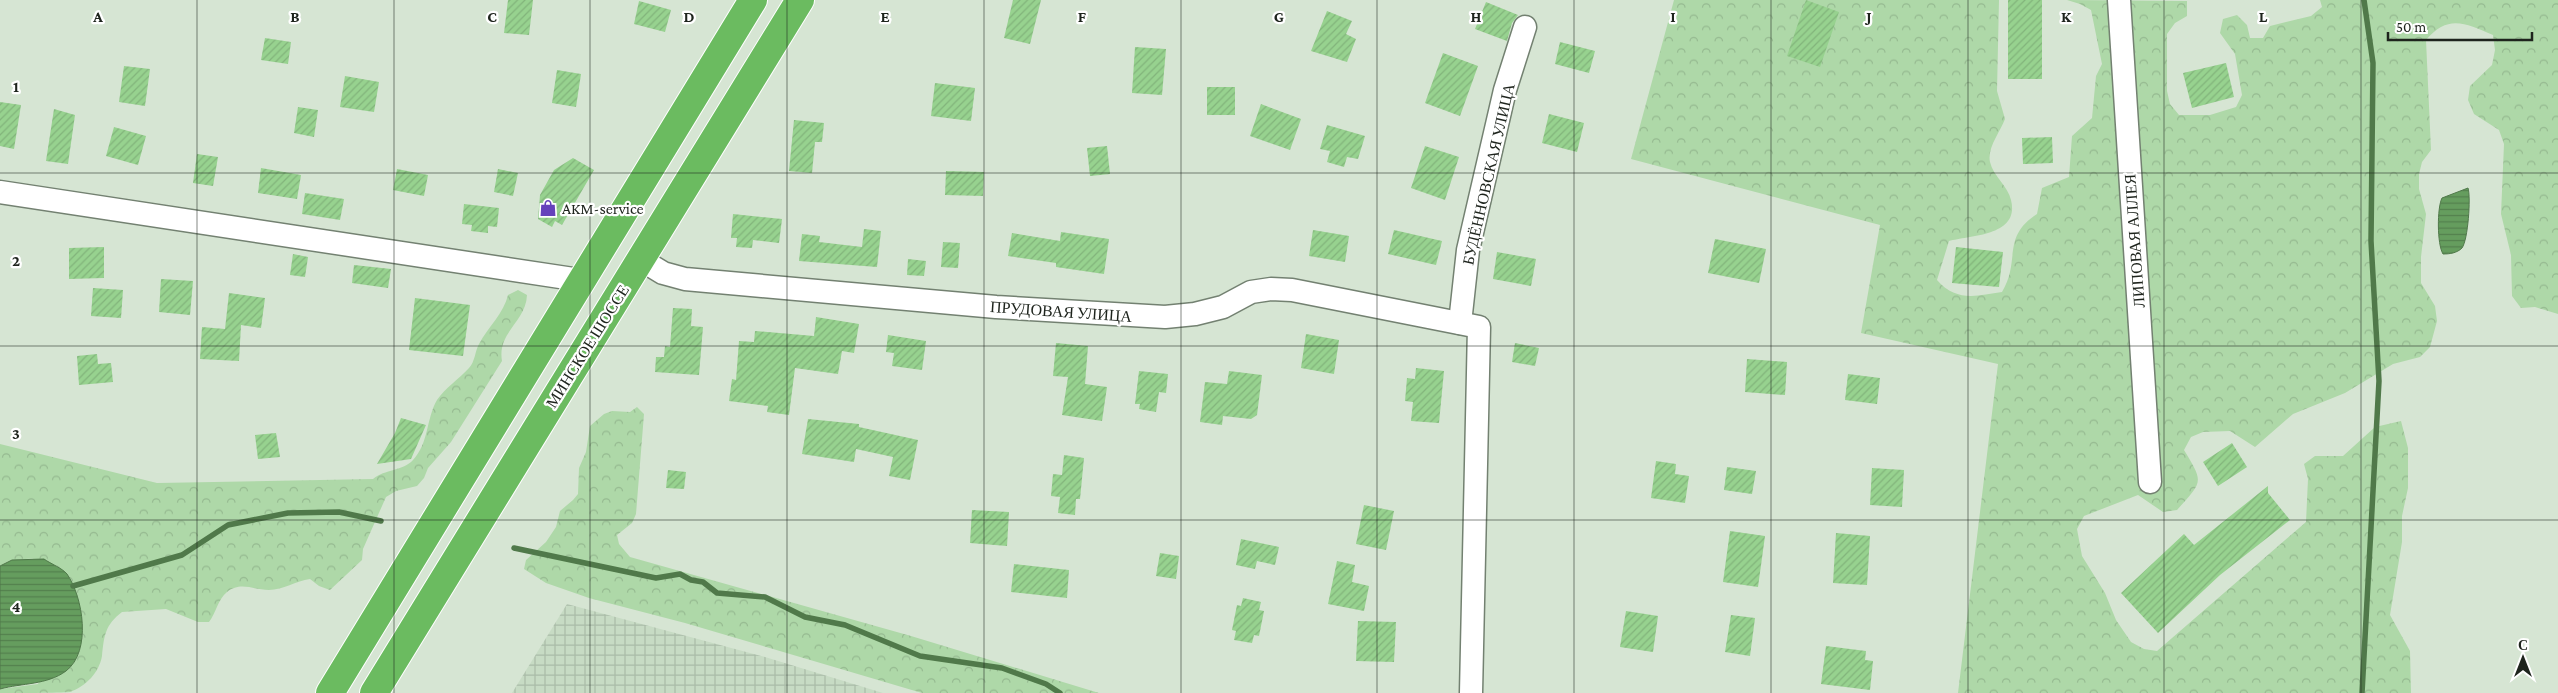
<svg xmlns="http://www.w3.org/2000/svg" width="2558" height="693" font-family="'Crimson Pro',serif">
<defs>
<pattern id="industrial-grid" width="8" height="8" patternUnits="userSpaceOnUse" patternTransform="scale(1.25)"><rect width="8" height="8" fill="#c7dbc4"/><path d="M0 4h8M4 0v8" fill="none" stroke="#aabca8"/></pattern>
<pattern id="forest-crowns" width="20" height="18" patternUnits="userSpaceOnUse" patternTransform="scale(1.25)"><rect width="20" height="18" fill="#aed8a8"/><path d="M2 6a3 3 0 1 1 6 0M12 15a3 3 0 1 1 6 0" fill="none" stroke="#95b990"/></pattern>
<pattern id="water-rules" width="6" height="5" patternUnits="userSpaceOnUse" patternTransform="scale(1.25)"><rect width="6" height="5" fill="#659d5e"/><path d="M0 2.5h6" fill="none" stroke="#53804d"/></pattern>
<pattern id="building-hatch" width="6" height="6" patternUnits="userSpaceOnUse" patternTransform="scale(1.25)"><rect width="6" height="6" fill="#97d28f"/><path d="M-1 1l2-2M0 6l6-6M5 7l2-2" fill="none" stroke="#82b47b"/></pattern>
</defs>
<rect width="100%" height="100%" fill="#d6e5d3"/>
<polygon fill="url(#industrial-grid)" points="567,604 765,657 883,693 512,693"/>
<g fill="url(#forest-crowns)">
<path d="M1674,0H1999L1997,91L2005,119C2000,132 1987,148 1990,162C1993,176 2008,186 2011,200C2020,236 1971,235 1949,241L1937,280C1956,302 1976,296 2002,292C2021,261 2001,237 2037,214L2042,188L2069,177L2072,136L2092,118L2096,76L2102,64L2091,10L2080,4L2067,0L2187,1V16L2175,23L2167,34V91L2170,104L2179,115H2210L2236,107L2242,95L2235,54L2220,33L2223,19L2237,15L2247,25L2250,38H2263L2270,26L2311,16L2322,7L2320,0H2558V314L2535,307L2521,308L2512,296L2511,255L2501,214L2504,144L2499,130L2474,114L2468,100L2470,86L2492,65L2495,50L2493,35C2465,23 2448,14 2426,40L2431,150L2422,162L2419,174V189L2426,214L2421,257V283L2435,306L2437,321L2430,347L2420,357L2393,364L2345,393L2293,414L2255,447L2230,431L2203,432L2191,437L2184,450C2204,483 2203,481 2177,510L2163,512L2138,495L2084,516L2077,529L2082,556L2105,593L2116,620L2131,642L2144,649L2157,651L2306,522L2308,479L2304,464L2315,456H2343L2375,427L2401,421L2408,448V488L2402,516V542L2390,615L2410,651L2411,693H1958L1998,364L1861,333L1880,225L1631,159Z"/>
<path d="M518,290L527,295C526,322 497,332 502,361L451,442L428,468L424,478L417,486L396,491L386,497L363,549L362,560L330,590L319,586L310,579C296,581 283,590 269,590C253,590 241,581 227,592C218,599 216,613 209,622H198L166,609L122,612C105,625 104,636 102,656C99,673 86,686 70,692C60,693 14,693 0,693V689L38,684L73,586C58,558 28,552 0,566V444L157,483L373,479C385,469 403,471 413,460C429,443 426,419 437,400C445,388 459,379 469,368C475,362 475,351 479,344C488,327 504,313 508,295Z"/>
<polygon points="637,407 644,414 636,514 632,523 617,535 619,544 630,557 911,636 1099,693 922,693 685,623 589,598 546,583 524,569 526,560 546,542 556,527 560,511 573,500 578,494 579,468 586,452 590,426 604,414 612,411 630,412"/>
</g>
<g fill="url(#water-rules)" stroke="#50794a">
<path d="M2468,188C2471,197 2468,240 2462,248C2457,253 2450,254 2443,254C2437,244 2437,208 2442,198Z"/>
<path d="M44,559C51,564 62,568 67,574C83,597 92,651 66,671C47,685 22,683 0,689V566L12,560Z"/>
</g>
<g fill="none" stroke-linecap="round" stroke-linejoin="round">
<g stroke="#50794a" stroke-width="5.5">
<polyline points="514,548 656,578 680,574 691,580 703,582 717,593 765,597 805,617 845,625 920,656 1002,668 1046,684 1060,693"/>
<polyline points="73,586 182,555 228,525 288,513 339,512 381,521"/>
<polyline points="2362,693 2379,381 2371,241 2373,63 2364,0"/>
</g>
</g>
<g fill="url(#building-hatch)">
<polygon points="508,0 533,0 529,35 504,33"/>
<polygon points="1013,0 1041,0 1030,44 1004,38"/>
<polygon points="1806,0 1839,12 1820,67 1787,56"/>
<rect x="2008" y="0" width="34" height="79"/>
<polygon points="639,1 671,10 665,32 634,24"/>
<polygon points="1486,2 1518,15 1512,23 1507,41 1475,29"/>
<polygon points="1327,11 1352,21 1346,34 1356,39 1347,62 1311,51"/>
<polygon points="265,38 291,42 288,64 261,60"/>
<polygon points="1560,42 1595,51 1589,73 1555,64"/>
<polygon points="1135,47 1166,49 1162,95 1132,93"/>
<polygon points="1443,53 1478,66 1460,116 1425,103"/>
<polygon points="2226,63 2234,97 2192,108 2183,73"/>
<polygon points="124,66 150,69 145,106 119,102"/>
<polygon points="557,70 581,74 576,107 552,103"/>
<polygon points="345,76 379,82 374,112 340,107"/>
<polygon points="935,83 975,88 971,121 931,116"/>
<rect x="1207" y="87" width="28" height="28"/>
<polygon points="0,102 21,105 14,149 0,146"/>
<polygon points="1261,104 1301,119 1290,150 1250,136"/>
<polygon points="298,107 318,110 314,137 294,133"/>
<polygon points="54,109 75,115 68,164 46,161"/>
<polygon points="1549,114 1584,123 1577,152 1542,143"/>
<polygon points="794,120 824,123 822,142 815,142 812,173 789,171"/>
<polygon points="1327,125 1365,136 1358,159 1347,157 1344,167 1327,162 1330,151 1320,149"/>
<polygon points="114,127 146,136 138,165 106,156"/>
<polygon points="2052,137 2053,163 2023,164 2022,138"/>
<polygon points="1107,146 1110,174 1090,176 1087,148"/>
<polygon points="1425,146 1459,157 1445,200 1411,188"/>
<polygon points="197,154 218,157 213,186 193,183"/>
<polygon points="573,158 594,170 562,225 555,221 552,227 538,219 540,195 554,170"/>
<polygon points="261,168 301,175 297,199 258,193"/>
<polygon points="397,169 428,175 424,196 393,190"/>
<polygon points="498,169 518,173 513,196 494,192"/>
<polygon points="946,171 984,172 983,196 945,195"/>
<polygon points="305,193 344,199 340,220 302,214"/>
<polygon points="464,204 499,208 497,227 488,226 488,233 471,231 472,225 462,224"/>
<polygon points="733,214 782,219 779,243 753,240 752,248 736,247 737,238 731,238"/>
<polygon points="864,229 881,231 877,267 799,261 802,234 820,236 819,242 862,247"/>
<polygon points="1313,230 1349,236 1345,262 1309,256"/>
<polygon points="1394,230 1442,241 1436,265 1388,254"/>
<polygon points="1061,232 1109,239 1104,274 1056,267 1056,263 1008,256 1012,233 1060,241"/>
<polygon points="1715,239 1766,249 1759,283 1708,273"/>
<polygon points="943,242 960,243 958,268 941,267"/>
<polygon points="104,247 104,278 69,279 69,248"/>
<polygon points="1956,247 2003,252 1999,287 1952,283"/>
<polygon points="1497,252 1536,259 1531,286 1493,279"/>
<polygon points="293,254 308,257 305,277 290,275"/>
<polygon points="908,259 926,261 924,276 907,275"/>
<polygon points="354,265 391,269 388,288 352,283"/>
<polygon points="161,279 193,281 190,315 159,312"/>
<polygon points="93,288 123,290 121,318 91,316"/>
<polygon points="229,293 265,298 261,328 241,325 239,361 200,359 202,327 225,329"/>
<polygon points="415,298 470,305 463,356 409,350"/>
<polygon points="673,308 692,309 691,326 703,327 699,375 655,372 656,357 664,357 665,346 670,347"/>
<polygon points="816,317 859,324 854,353 842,351 838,374 795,368 789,415 767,412 768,406 729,401 732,379 736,380 739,341 754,342 755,331 814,336"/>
<polygon points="1306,334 1339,340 1334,374 1301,368"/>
<polygon points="888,335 926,341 922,370 892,366 894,353 886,352"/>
<polygon points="1056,343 1088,346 1085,384 1107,387 1102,421 1062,415 1068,377 1053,376"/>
<polygon points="1515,343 1539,348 1535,366 1512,362"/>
<polygon points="97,354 98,364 111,363 113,382 79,385 77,356"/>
<polygon points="1747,359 1787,362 1785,395 1745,392"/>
<polygon points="1416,368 1444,371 1439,423 1411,421 1413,402 1405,401 1407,378 1415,379"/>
<polygon points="1139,371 1168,374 1166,393 1159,392 1156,412 1139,409 1140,404 1135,404"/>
<polygon points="1229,371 1262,375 1257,415 1251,419 1223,416 1222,425 1200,422 1205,382 1227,384"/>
<polygon points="1848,374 1880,378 1877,404 1845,400"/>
<polygon points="401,418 426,425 411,459 377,464 395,433"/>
<polygon points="808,419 859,424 859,427 918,440 910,480 889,476 893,457 856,449 854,462 802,454"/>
<polygon points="276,433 280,457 258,459 255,435"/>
<polygon points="2232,443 2247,467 2218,486 2203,462"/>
<polygon points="1064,455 1084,458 1080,499 1076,499 1075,515 1058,513 1060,497 1051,496 1053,474 1062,475"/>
<polygon points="1656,461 1676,464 1675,474 1689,476 1685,503 1651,498"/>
<polygon points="1727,467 1756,471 1752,494 1724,490"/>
<polygon points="1872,468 1904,470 1902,507 1870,505"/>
<polygon points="668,470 686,472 684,489 666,488"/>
<polygon points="2268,486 2268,493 2290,520 2220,575 2158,633 2121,593 2184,534 2194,545"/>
<polygon points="1364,505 1394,511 1386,550 1356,544"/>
<polygon points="972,510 1009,512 1007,546 970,543"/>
<polygon points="1730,531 1765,536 1758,587 1723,582"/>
<polygon points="1836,533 1870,536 1867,585 1833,583"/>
<polygon points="1241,539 1279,547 1275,565 1257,561 1255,569 1236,565"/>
<polygon points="1160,553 1179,556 1176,579 1156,576"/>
<polygon points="1337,561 1355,565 1352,582 1369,586 1364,611 1328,604"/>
<polygon points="1014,564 1069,570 1067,598 1011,592"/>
<polygon points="1243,598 1261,602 1259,610 1264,611 1259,636 1254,635 1252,643 1234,640 1236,631 1232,630 1237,605 1241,606"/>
<polygon points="1626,611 1658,616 1653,652 1620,647"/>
<polygon points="1731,615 1755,618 1750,656 1725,652"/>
<polygon points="1358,621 1396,622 1394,662 1356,661"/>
<polygon points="1826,646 1866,651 1865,660 1873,661 1870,690 1821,684"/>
</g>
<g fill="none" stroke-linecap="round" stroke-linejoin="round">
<g stroke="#738171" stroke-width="25">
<g id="minor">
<polyline points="2119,0 2150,482"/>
<polyline points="0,192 580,280"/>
<polyline points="640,259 663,273 685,279 996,307 1165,317 1195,314 1223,307 1251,292 1271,289 1292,290 1479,327 1471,693"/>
<polyline points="1460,323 1468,250 1505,90 1525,27"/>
</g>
</g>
<g stroke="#fff" stroke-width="30">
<g id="trunk">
<polyline points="330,693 753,0"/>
<polyline points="374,693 800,0"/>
</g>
</g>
<use href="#minor" stroke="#fff" stroke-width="22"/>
<use href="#trunk" stroke="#6bbb60" stroke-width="28"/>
</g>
<path fill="none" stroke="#1e241d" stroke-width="1" stroke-opacity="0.55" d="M197,0V693M394,0V693M590,0V693M787,0V693M984,0V693M1181,0V693M1377,0V693M1574,0V693M1771,0V693M1968,0V693M2164,0V693M2361,0V693M0,173H2558M0,346H2558M0,520H2558"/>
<defs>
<g id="shop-bare" transform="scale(1.35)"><path d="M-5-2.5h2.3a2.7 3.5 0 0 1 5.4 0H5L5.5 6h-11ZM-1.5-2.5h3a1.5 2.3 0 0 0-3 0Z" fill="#6542bb" stroke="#fff" stroke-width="2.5" paint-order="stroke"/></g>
</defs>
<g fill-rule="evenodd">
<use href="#shop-bare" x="548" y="208"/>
</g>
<g text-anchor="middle" stroke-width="4.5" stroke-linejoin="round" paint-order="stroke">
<g font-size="16" fill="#1e241d" stroke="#fff">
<text transform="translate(1488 174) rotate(-77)" y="6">БУДЁННОВСКАЯ УЛИЦА</text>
<text transform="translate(2134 241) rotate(-94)" y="6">ЛИПОВАЯ АЛЛЕЯ</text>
<text transform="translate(1061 311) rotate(4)" y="6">ПРУДОВАЯ УЛИЦА</text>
<text transform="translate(587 346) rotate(-58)" y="6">МИНСКОЕ ШОССЕ</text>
</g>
<g font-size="16" fill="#1e241d" stroke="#fff" text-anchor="start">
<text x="562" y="214">AKM-service</text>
</g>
</g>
<g font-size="16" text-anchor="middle" font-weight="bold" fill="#1e241d" stroke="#fff" stroke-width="4.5" stroke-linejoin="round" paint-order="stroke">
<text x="98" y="22">A</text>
<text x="295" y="22">B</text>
<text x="492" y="22">C</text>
<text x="689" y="22">D</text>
<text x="885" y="22">E</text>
<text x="1082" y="22">F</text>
<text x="1279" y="22">G</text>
<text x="1476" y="22">H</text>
<text x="1673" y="22">I</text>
<text x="1869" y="22">J</text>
<text x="2066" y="22">K</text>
<text x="2263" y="22">L</text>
<text x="16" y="92">1</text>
<text x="16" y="266">2</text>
<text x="16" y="439">3</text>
<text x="16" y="612">4</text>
</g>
<g transform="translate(2523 658)" stroke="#ffffff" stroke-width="4" paint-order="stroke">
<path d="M0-4L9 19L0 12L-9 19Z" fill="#1e241d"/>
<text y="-8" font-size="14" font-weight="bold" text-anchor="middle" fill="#1e241d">С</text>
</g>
<path d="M2388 32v8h144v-8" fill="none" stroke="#1e241d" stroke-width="2.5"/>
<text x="2396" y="32" font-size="15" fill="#1e241d" stroke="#ffffff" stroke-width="4" paint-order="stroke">50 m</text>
</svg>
